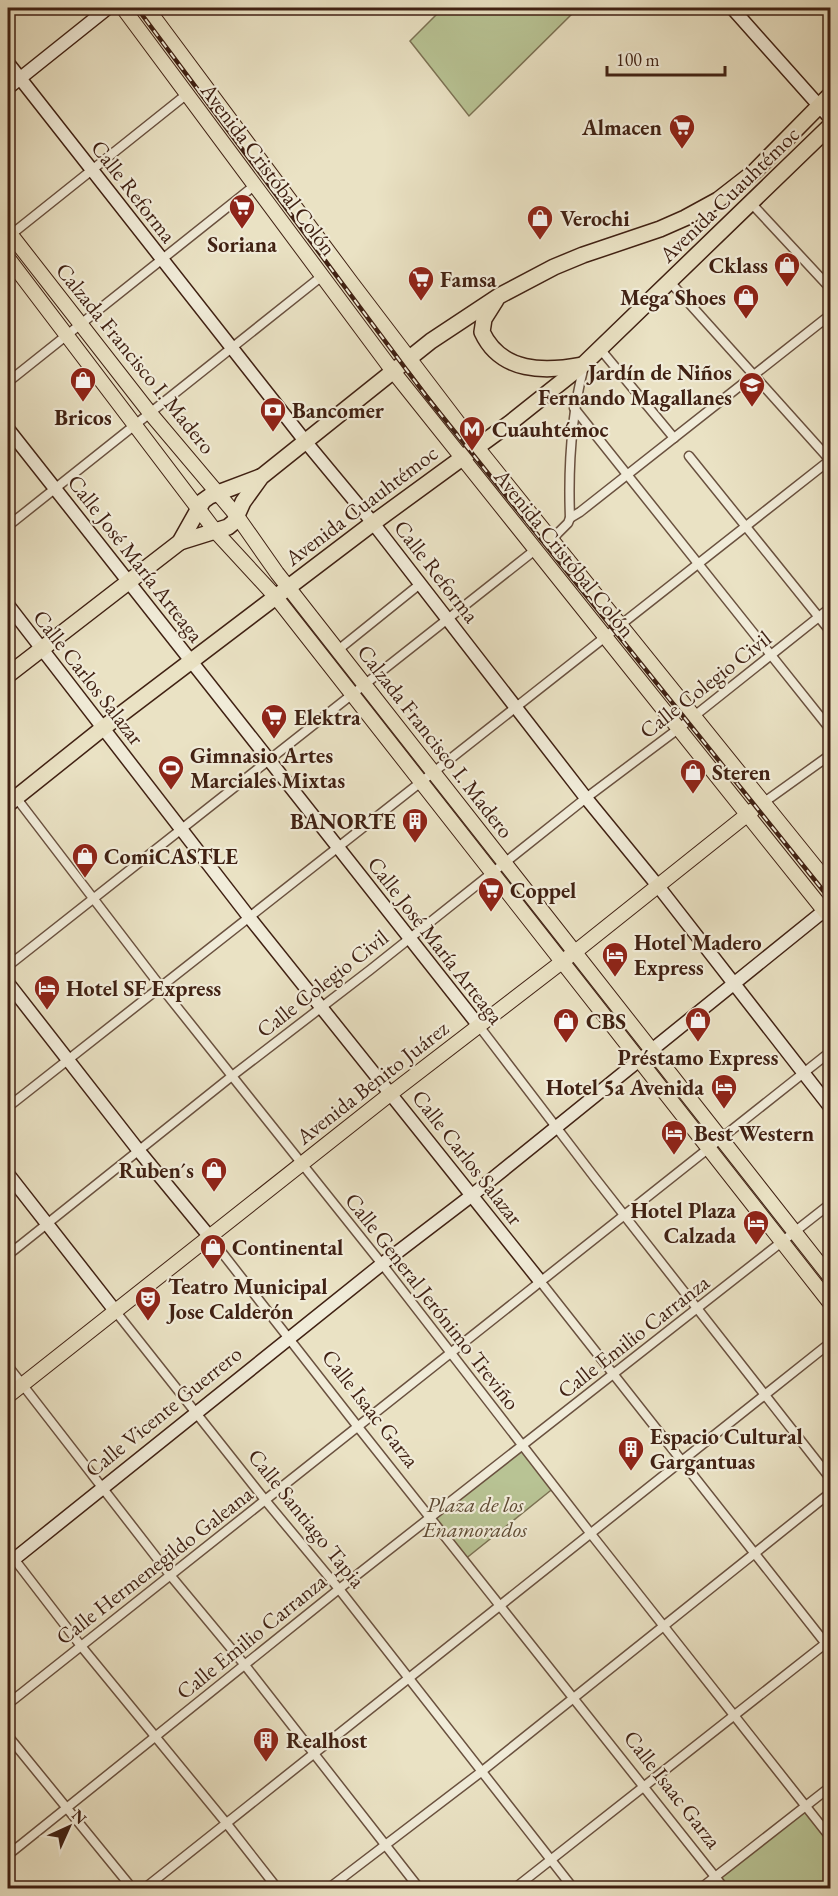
<svg xmlns="http://www.w3.org/2000/svg" width="838" height="1896" font-family="'EB Garamond',serif">
<rect width="100%" height="100%" fill="#eae2c4"/>
<filter id="stains"><feTurbulence type="fractalNoise" baseFrequency=".00333" numOctaves="4"/><feColorMatrix values="0 0 0 0 .2 0 0 0 0 .09 0 0 0 0 .02 0 0 0 .5 -.17"/></filter>
<radialGradient id="worn" r=".72"><stop offset=".6" stop-color="#630" stop-opacity="0"/><stop offset="1" stop-color="#630" stop-opacity=".3"/></radialGradient>
<g fill="#b8c394" stroke="#7c7254" stroke-width="1.5">
<polygon points="443,8 578,8 469,116 410,41"/>
<polygon points="522,1445 555,1487 464,1560 431,1517"/>
<polygon points="807,1807 830,1837 830,1888 724,1888 715,1877"/>
</g>
<g fill="none" stroke-linecap="round" stroke-linejoin="round">
<g stroke="#6a513f" stroke-width="11">
<g id="street">
<polyline points="751,203 830,288"/>
<polyline points="8,237 187,94"/>
<polyline points="670,282 830,460"/>
<polyline points="601,350 674,438"/>
<polyline points="8,382 254,186"/>
<polyline points="574,408 830,729"/>
<polyline points="689,456 830,631"/>
<polyline points="570,518 580,512 830,315"/>
<polyline points="8,526 322,276"/>
<path d="M551,540L568,523L570,518C568,466 571,416 584,366"/>
<polyline points="338,650 420,584"/>
<polyline points="8,787 161,987 382,1264 591,1534 830,1837"/>
<polyline points="763,803 830,755"/>
<polyline points="8,966 535,550"/>
<polyline points="479,1026 595,1178 830,1478"/>
<polyline points="8,1107 830,460"/>
<polyline points="209,1236 358,1427 724,1888"/>
<polyline points="8,1255 232,1076 370,970 586,798 678,729 830,608"/>
<polyline points="540,1281 830,1649"/>
<polyline points="116,1312 265,1500 339,1589 573,1888"/>
<polyline points="8,1366 170,1575 244,1664 419,1888"/>
<polyline points="8,1551 81,1646 227,1824 277,1888"/>
<polyline points="8,1704 830,1052"/>
<polyline points="8,1736 132,1888"/>
<polyline points="8,1855 339,1589 830,1204"/>
<polyline points="145,1888 830,1343"/>
<polyline points="329,1888 481,1772 830,1493"/>
<polyline points="515,1888 830,1640"/>
<polyline points="701,1888 830,1787"/>
</g>
</g>
<g stroke="#402113" stroke-width="15">
<g id="secondary">
<polyline points="732,8 830,118"/>
<polyline points="8,63 305,441 373,523 586,798 658,886 830,1107"/>
<polyline points="8,88 108,8"/>
<polyline points="8,429 479,1026"/>
<polyline points="8,605 249,917 540,1281"/>
<polyline points="8,983 139,1151 209,1236"/>
<polyline points="8,1174 116,1312"/>
<polyline points="8,1564 382,1264 471,1196 830,906"/>
</g>
</g>
<g stroke="#402113" stroke-width="16">
<g id="primary">
<polyline points="123,8 392,370 830,918"/>
<polyline points="147,8 351,282 476,446 830,885"/>
<polyline points="8,231 150,413 237,516 277,573 364,684 830,1277"/>
<polyline points="8,258 216,532 275,596 830,1303"/>
<polyline points="8,1396 385,1098 580,948 753,810"/>
</g>
</g>
<g stroke="#402113" stroke-width="18">
<g id="highway">
<path d="M496,300L484,319L482,332C501,373 545,372 582,365"/>
<polyline points="180,542 228,527 234,522 243,502 261,477 431,341 499,296 554,267 583,255 660,229 685,218 718,200 754,172 830,95"/>
<polyline points="8,675 180,542 203,501 210,496 260,477"/>
<polyline points="8,804 103,728 373,523 510,423 584,364 830,126"/>
</g>
</g>
<use href="#street" stroke="#f1ecd9" stroke-width="8"/>
<use href="#secondary" stroke="#f1ecd9" stroke-width="12"/>
<use href="#primary" stroke="#eae2c4" stroke-width="14"/>
<use href="#highway" stroke="#eae2c4" stroke-width="15"/>
<g stroke="#402113" stroke-width="4.5">
<polyline id="rail" points="137,8 426,396 830,899"/>
</g>
<use href="#rail" stroke="#f1ecd9" stroke-width="2" stroke-dasharray="7" stroke-linecap="butt"/>
</g>
<defs>
<g id="supermarket-pin" transform="scale(1.35)"><path d="M0 17L-7.5 6A9.5 9.5 0 1 1 7.5 6Z" fill="#8f2418" stroke="#f1ecd9"/><path d="M-6-5.5h2.5l.6 2H6L4.5 2H-2.5L-4.4-4H-6ZM-1.5 3.2a1.3 1.3 0 1 0 .1 0ZM3 3.2a1.3 1.3 0 1 0 .1 0Z" fill="#fff"/></g>
<g id="shop-pin" transform="scale(1.35)"><path d="M0 17L-7.5 6A9.5 9.5 0 1 1 7.5 6Z" fill="#8f2418" stroke="#f1ecd9"/><path d="M-5-2.5h2.3a2.7 3.5 0 0 1 5.4 0H5L5.5 6h-11ZM-1.5-2.5h3a1.5 2.3 0 0 0-3 0Z" fill="#fff"/></g>
<g id="school-pin" transform="scale(1.35)"><path d="M0 17L-7.5 6A9.5 9.5 0 1 1 7.5 6Z" fill="#8f2418" stroke="#f1ecd9"/><path d="M0-5L7-2L0 1L-7-2ZM-4 1L0 2.5L4 1V4Q0 6-4 4Z" fill="#fff"/></g>
<g id="bank-pin" transform="scale(1.35)"><path d="M0 17L-7.5 6A9.5 9.5 0 1 1 7.5 6Z" fill="#8f2418" stroke="#f1ecd9"/><path d="M-6-4H6V4H-6ZM0-2.3a2.3 2.3 0 1 0 0 4.6a2.3 2.3 0 1 0 0-4.6Z" fill="#fff"/></g>
<g id="metro-pin" transform="scale(1.35)"><path d="M0 17L-7.5 6A9.5 9.5 0 1 1 7.5 6Z" fill="#8f2418" stroke="#f1ecd9"/><path d="M-5.5 5V-5H-3L0 0L3-5H5.5V5H3V-.5L0 4L-3-.5V5Z" fill="#fff"/></g>
<g id="stadium-pin" transform="scale(1.35)"><path d="M0 17L-7.5 6A9.5 9.5 0 1 1 7.5 6Z" fill="#8f2418" stroke="#f1ecd9"/><path d="M0-5a6.5 5 0 1 0 0 10a6.5 5 0 1 0 0-10ZM-3.5-1.8h7v3.6h-7Z" fill="#fff"/></g>
<g id="building-pin" transform="scale(1.35)"><path d="M0 17L-7.5 6A9.5 9.5 0 1 1 7.5 6Z" fill="#8f2418" stroke="#f1ecd9"/><path d="M-4-6H4V6H1V3H-1V6H-4ZM-2.5-4.3h1.7v1.8h-1.7ZM.8-4.3h1.7v1.8H.8ZM-2.5-1h1.7V.8h-1.7ZM.8-1h1.7V.8H.8Z" fill="#fff"/></g>
<g id="hotel-pin" transform="scale(1.35)"><path d="M0 17L-7.5 6A9.5 9.5 0 1 1 7.5 6Z" fill="#8f2418" stroke="#f1ecd9"/><path d="M-6-4.5h1.5V1H6V5H4.5V3h-9V5H-6ZM-4 0a1.8 1.8 0 1 1 3.6 0ZM.5 0V-2.5h3Q6-2.5 6 0Z" fill="#fff"/></g>
<g id="theatre-pin" transform="scale(1.35)"><path d="M0 17L-7.5 6A9.5 9.5 0 1 1 7.5 6Z" fill="#8f2418" stroke="#f1ecd9"/><path d="M-5-5.5Q0-4 5-5.5V0Q5 5 0 6Q-5 5-5 0ZM-3.3-2.5H-1v1.5H-3.3ZM1-2.5H3.3v1.5H1ZM-2.8 1Q0 5.5 2.8 1Z" fill="#fff"/></g>
</defs>
<g fill-rule="evenodd">
<use href="#supermarket-pin" x="682" y="127"/>
<use href="#supermarket-pin" x="242" y="207"/>
<use href="#shop-pin" x="540" y="218"/>
<use href="#shop-pin" x="787" y="265"/>
<use href="#supermarket-pin" x="421" y="279"/>
<use href="#shop-pin" x="746" y="297"/>
<use href="#shop-pin" x="83" y="380"/>
<use href="#school-pin" x="752" y="385"/>
<use href="#bank-pin" x="273" y="410"/>
<use href="#metro-pin" x="472" y="429"/>
<use href="#supermarket-pin" x="274" y="717"/>
<use href="#stadium-pin" x="171" y="768"/>
<use href="#shop-pin" x="693" y="772"/>
<use href="#building-pin" x="415" y="821"/>
<use href="#shop-pin" x="85" y="856"/>
<use href="#supermarket-pin" x="491" y="890"/>
<use href="#hotel-pin" x="615" y="955"/>
<use href="#hotel-pin" x="47" y="988"/>
<use href="#shop-pin" x="698" y="1020"/>
<use href="#shop-pin" x="566" y="1021"/>
<use href="#hotel-pin" x="724" y="1087"/>
<use href="#hotel-pin" x="674" y="1133"/>
<use href="#shop-pin" x="214" y="1170"/>
<use href="#hotel-pin" x="756" y="1223"/>
<use href="#shop-pin" x="213" y="1247"/>
<use href="#theatre-pin" x="148" y="1299"/>
<use href="#building-pin" x="631" y="1449"/>
<use href="#building-pin" x="266" y="1740"/>
</g>
<g text-anchor="middle" stroke-width="4.5" stroke-linejoin="round" paint-order="stroke">
<g font-size="22" font-weight="bold" fill="#402113" stroke="#f1ecd9" text-anchor="start">
<text x="662" y="135" text-anchor="end">Almacen</text>
<text x="560" y="226">Verochi</text>
<text x="242" y="252" text-anchor="middle">Soriana</text>
<text x="768" y="273" text-anchor="end">Cklass</text>
<text x="440" y="287">Famsa</text>
<text x="726" y="305" text-anchor="end">Mega Shoes</text>
<text x="732" y="380" text-anchor="end">Jardín de Niños<tspan x="732" dy="25">Fernando Magallanes</tspan></text>
<text x="292" y="418">Bancomer</text>
<text x="83" y="425" text-anchor="middle">Bricos</text>
<text x="492" y="437">Cuauhtémoc</text>
<text x="294" y="725">Elektra</text>
<text x="190" y="763">Gimnasio Artes<tspan x="190" dy="25">Marciales Mixtas</tspan></text>
<text x="712" y="780">Steren</text>
<text x="396" y="829" text-anchor="end">BANORTE</text>
<text x="104" y="864">ComiCASTLE</text>
<text x="510" y="898">Coppel</text>
<text x="634" y="950">Hotel Madero<tspan x="634" dy="25">Express</tspan></text>
<text x="66" y="996">Hotel SF Express</text>
<text x="586" y="1029">CBS</text>
<text x="698" y="1065" text-anchor="middle">Préstamo Express</text>
<text x="704" y="1095" text-anchor="end">Hotel 5a Avenida</text>
<text x="694" y="1141">Best Western</text>
<text x="194" y="1178" text-anchor="end">Ruben´s</text>
<text x="736" y="1218" text-anchor="end">Hotel Plaza<tspan x="736" dy="25">Calzada</tspan></text>
<text x="232" y="1255">Continental</text>
<text x="168" y="1294">Teatro Municipal<tspan x="168" dy="25">Jose Calderón</tspan></text>
<text x="650" y="1444">Espacio Cultural<tspan x="650" dy="25">Gargantuas</tspan></text>
<text x="286" y="1748">Realhost</text>
</g>
<g font-size="22" fill="#402113" stroke="#f1ecd9">
<text transform="translate(269 169) rotate(53)" y="8">Avenida Cristóbal Colón</text>
<text transform="translate(134 191) rotate(52)" y="8">Calle Reforma</text>
<text transform="translate(729 194) rotate(-44)" y="8">Avenida Cuauhtémoc</text>
<text transform="translate(136 358) rotate(51)" y="8">Calzada Francisco I. Madero</text>
<text transform="translate(361 505) rotate(-37)" y="8">Avenida Cuauhtémoc</text>
<text transform="translate(565 553) rotate(51)" y="8">Avenida Cristóbal Colón</text>
<text transform="translate(136 558) rotate(52)" y="8">Calle José María Arteaga</text>
<text transform="translate(437 571) rotate(52)" y="8">Calle Reforma</text>
<text transform="translate(89 677) rotate(52)" y="8">Calle Carlos Salazar</text>
<text transform="translate(705 684) rotate(-38)" y="8">Calle Colegio Civil</text>
<text transform="translate(436 741) rotate(52)" y="8">Calzada Francisco I. Madero</text>
<text transform="translate(436 940) rotate(52)" y="8">Calle José María Arteaga</text>
<text transform="translate(322 983) rotate(-38)" y="8">Calle Colegio Civil</text>
<text transform="translate(372 1082) rotate(-38)" y="8">Avenida Benito Juárez</text>
<text transform="translate(468 1157) rotate(52)" y="8">Calle Carlos Salazar</text>
<text transform="translate(433 1301) rotate(52)" y="8">Calle General Jerónimo Treviño</text>
<text transform="translate(633 1336) rotate(-38)" y="8">Calle Emilio Carranza</text>
<text transform="translate(371 1408) rotate(52)" y="8">Calle Isaac Garza</text>
<text transform="translate(163 1411) rotate(-39)" y="8">Calle Vicente Guerrero</text>
<text transform="translate(307 1518) rotate(51)" y="8">Calle Santiago Tapia</text>
<text transform="translate(154 1565) rotate(-38)" y="8">Calle Hermenegildo Galeana</text>
<text transform="translate(251 1636) rotate(-39)" y="8">Calle Emilio Carranza</text>
<text transform="translate(673 1789) rotate(52)" y="8">Calle Isaac Garza</text>
</g>
<g font-size="22" font-style="italic" fill="#5e4a33" stroke="#f1ecd9">
<text x="475" y="1512">Plaza de los<tspan x="475" dy="25">Enamorados</tspan></text>
</g>
</g>
<rect width="838" height="1896" fill="none" stroke="#eae2c4" stroke-width="30"/>
<rect x="9" y="9" width="820" height="1878" fill="none" stroke="#402113" stroke-width="3"/>
<rect x="15" y="15" width="808" height="1866" fill="none" stroke="#402113" stroke-width="1.5"/>
<g transform="translate(69 1827) rotate(45)" stroke="#f1ecd9" stroke-width="4.5" paint-order="stroke">
<path d="M0-4.5L10 22L0 15L-10 22Z" fill="#402113"/>
<text y="-9" font-size="16" font-weight="bold" text-anchor="middle" fill="#402113">N</text>
</g>
<path d="M607 66v9h118v-9" fill="none" stroke="#402113" stroke-width="3"/>
<text x="616" y="66" font-size="18" fill="#402113" stroke="#f1ecd9" stroke-width="4.5" paint-order="stroke">100 m</text>
<rect width="100%" height="100%" filter="url(#stains)"/>
<rect width="100%" height="100%" fill="url(#worn)"/>
</svg>
